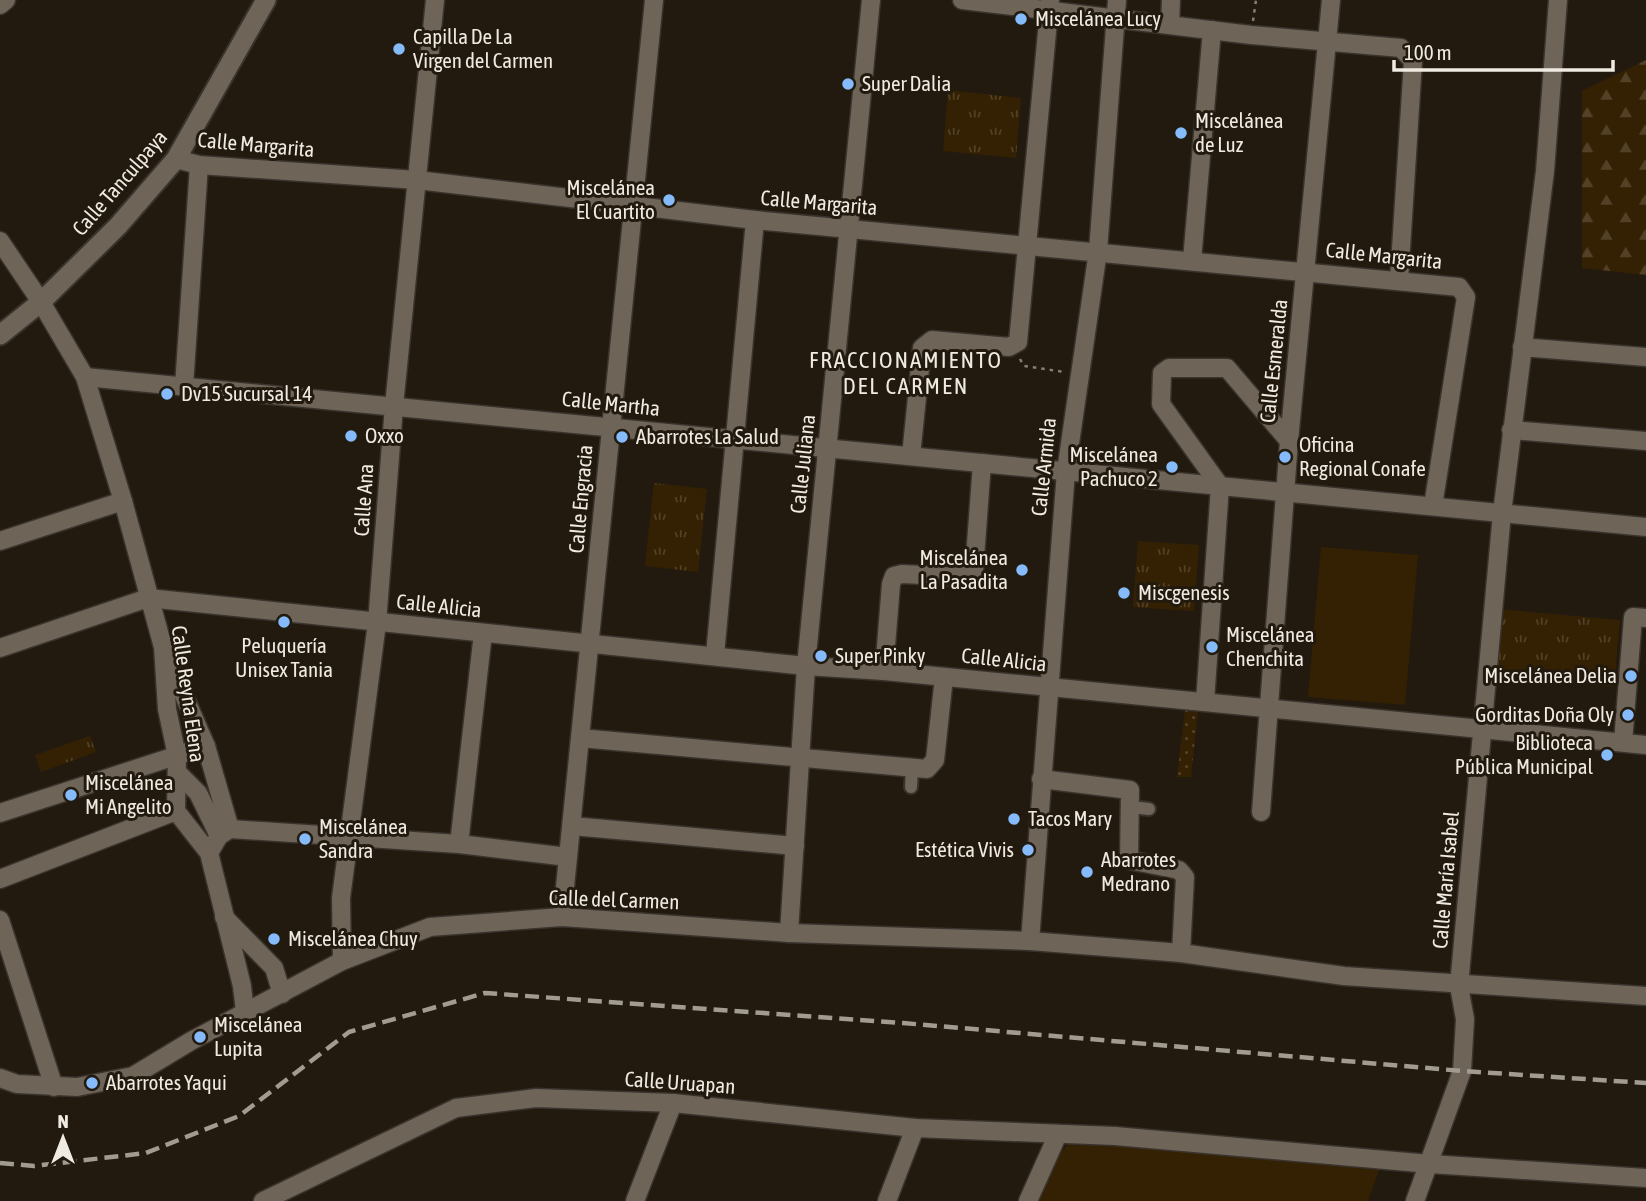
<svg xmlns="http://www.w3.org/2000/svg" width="1646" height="1201" font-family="'Asap Condensed',sans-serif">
<defs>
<pattern id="forest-firs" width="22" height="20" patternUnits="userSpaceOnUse" patternTransform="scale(1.75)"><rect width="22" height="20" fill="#342103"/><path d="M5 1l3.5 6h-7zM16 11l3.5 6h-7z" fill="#524127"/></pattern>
<pattern id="park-tufts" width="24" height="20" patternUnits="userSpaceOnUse" patternTransform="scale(1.75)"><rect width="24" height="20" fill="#342103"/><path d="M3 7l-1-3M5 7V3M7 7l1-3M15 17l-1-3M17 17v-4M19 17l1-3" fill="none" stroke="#524127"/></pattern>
<pattern id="garden-dots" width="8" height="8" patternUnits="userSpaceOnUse" patternTransform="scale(1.75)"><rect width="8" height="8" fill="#342103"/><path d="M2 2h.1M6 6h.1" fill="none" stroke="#524127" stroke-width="1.8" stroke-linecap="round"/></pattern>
</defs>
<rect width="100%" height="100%" fill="#221a0e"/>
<g fill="#342103">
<polygon points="1321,547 1418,555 1405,705 1308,697"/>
<polygon points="1105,1138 1135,1148 1381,1164 1368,1201 1036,1201 1050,1167 1071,1140"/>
</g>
<polygon fill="url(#forest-firs)" points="1646,60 1646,275 1582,268 1582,91"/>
<g fill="url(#park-tufts)">
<polygon points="948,90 1021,98 1016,158 943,151"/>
<polygon points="654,483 707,489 698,572 645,566"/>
<polygon points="1138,541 1199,545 1194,611 1133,607"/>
<polygon points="1497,609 1620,620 1614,687 1491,676"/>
<polygon points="90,736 96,752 41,772 35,755"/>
</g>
<polygon fill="url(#garden-dots)" points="1185,710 1198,711 1191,777 1177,777"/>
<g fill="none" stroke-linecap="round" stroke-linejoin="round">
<g stroke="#39332d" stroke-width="16">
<g id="pedestrian">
<polyline points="911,787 912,769"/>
<polyline points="1131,807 1149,809"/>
</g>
</g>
<g stroke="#39332d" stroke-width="21">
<g id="minor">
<polyline points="962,0 1251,35 1401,48 1413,61 1399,280"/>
<polyline points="0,5 6,0"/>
<polyline points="1170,24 1171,0"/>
<polyline points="176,159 199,165 417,180 755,220 1459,287 1466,297 1433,506"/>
<polyline points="0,241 41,302 85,377 123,501 163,647 167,709 177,756 176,811 209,853 242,986 245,1012"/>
<polyline points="1192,260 1212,30"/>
<polyline points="1522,347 1646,357"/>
<polyline points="85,377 1646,527"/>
<polyline points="184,386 199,165"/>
<polyline points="1511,430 1646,441"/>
<polyline points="911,456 922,348 932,340 1009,347 1018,342 1050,0"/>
<polyline points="0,541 123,501"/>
<polyline points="0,648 148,598 806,666 884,671 1646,745"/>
<polyline points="715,655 755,220"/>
<polyline points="169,661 206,746 230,829"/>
<polyline points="884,671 891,584 894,576 902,574 964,577 974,571 982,463"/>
<polyline points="1205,702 1220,486 1161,404 1162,373 1169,368 1227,368 1289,441"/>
<polyline points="580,738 927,769 935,760 944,677"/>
<polyline points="1623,742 1633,617 1646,618"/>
<polyline points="177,772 198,793 219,836"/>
<polyline points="1261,812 1289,441 1331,0"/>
<polyline points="0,813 206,746"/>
<polyline points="572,826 795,846"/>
<polyline points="459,844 483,633"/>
<polyline points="209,853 219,836 230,829 459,844 568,857"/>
<polyline points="0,879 176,811"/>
<polyline points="224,917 274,968 282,994"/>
<polyline points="562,917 654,0"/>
<polyline points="0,920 54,1087"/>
<polyline points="789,933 806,666 871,0"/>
<polyline points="1030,941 1066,471 1098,251 1117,0"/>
<polyline points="1181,953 1344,976 1646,996"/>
<polyline points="342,961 341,898 377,623 394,406 435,0"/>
<polyline points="0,1078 17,1084 77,1087 133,1076 191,1041 342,961 430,927 562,917 789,933 1030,941 1181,953 1185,877 1179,870 1129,860 1130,790 1041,779"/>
<polyline points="263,1201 456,1108 536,1098 673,1103 915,1128 1115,1136 1430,1164 1646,1178"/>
<polyline points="635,1201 673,1103"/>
<polyline points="887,1201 915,1128"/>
<polyline points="1028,1201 1058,1134"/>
<polyline points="1415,1201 1462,1071 1465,1019 1459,986 1502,513 1545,171 1558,0"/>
</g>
</g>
<g stroke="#39332d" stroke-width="23">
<polyline id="tertiary" points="0,335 41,302 118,226 176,159 266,0"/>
</g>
<g stroke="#857e74" stroke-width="2.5" stroke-dasharray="3.5 5" stroke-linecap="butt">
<polyline points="1253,21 1256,0"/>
<polyline points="1020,359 1024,366 1064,372"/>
</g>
<use href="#pedestrian" stroke="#6e6457" stroke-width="12"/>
<use href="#minor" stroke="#6e6457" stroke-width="18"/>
<use href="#tertiary" stroke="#6e6457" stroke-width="19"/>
<polyline stroke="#a19b92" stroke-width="4.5" stroke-dasharray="14 7" stroke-linecap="butt" points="0,1163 34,1166 146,1153 239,1116 349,1032 485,993 903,1023 1462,1071 1646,1083"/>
</g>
<g fill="#86bbfb" stroke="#221a0e" stroke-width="2.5">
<circle cx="1021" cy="19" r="7"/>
<circle cx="399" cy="49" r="7"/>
<circle cx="848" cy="84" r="7"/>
<circle cx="1181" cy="133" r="7"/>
<circle cx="669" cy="200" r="7"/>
<circle cx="167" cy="394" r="7"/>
<circle cx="351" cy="436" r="7"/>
<circle cx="622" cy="437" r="7"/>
<circle cx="1285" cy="457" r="7"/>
<circle cx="1172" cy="467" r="7"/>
<circle cx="1022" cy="570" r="7"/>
<circle cx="1124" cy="593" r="7"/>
<circle cx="284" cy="622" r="7"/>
<circle cx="1212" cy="647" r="7"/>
<circle cx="821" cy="656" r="7"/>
<circle cx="1631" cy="676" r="7"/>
<circle cx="1628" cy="715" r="7"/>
<circle cx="1607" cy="755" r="7"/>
<circle cx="71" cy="795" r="7"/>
<circle cx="1014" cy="819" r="7"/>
<circle cx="305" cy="839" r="7"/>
<circle cx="1028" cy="850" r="7"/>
<circle cx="1087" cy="872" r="7"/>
<circle cx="274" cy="939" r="7"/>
<circle cx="200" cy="1037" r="7"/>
<circle cx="92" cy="1083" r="7"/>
</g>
<g text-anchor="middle" stroke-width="6" stroke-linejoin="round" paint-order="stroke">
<g font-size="21" fill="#efeae2" stroke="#221a0e" text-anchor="start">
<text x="1035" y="26">Miscelánea Lucy</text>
<text x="413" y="44">Capilla De La<tspan x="413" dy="24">Virgen del Carmen</tspan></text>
<text x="862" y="91">Super Dalia</text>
<text x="1195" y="128">Miscelánea<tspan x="1195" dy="24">de Luz</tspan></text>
<text x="655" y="195" text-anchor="end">Miscelánea<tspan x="655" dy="24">El Cuartito</tspan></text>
<text x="181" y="401">Dv15 Sucursal 14</text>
<text x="365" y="443">Oxxo</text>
<text x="636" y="444">Abarrotes La Salud</text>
<text x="1299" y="452">Oficina<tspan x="1299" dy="24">Regional Conafe</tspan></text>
<text x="1158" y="462" text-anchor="end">Miscelánea<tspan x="1158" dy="24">Pachuco 2</tspan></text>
<text x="1008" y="565" text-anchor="end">Miscelánea<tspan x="1008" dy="24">La Pasadita</tspan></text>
<text x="1138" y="600">Miscgenesis</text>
<text x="1226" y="642">Miscelánea<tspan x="1226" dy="24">Chenchita</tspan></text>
<text x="284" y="653" text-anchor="middle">Peluquería<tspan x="284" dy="24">Unisex Tania</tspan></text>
<text x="835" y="663">Super Pinky</text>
<text x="1617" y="683" text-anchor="end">Miscelánea Delia</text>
<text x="1614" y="722" text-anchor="end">Gorditas Doña Oly</text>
<text x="1593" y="750" text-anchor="end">Biblioteca<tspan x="1593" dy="24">Pública Municipal</tspan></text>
<text x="85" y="790">Miscelánea<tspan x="85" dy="24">Mi Angelito</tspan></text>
<text x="1028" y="826">Tacos Mary</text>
<text x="319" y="834">Miscelánea<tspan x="319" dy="24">Sandra</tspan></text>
<text x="1014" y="857" text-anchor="end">Estética Vivis</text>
<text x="1101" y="867">Abarrotes<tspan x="1101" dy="24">Medrano</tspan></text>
<text x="288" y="946">Miscelánea Chuy</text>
<text x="214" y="1032">Miscelánea<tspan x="214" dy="24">Lupita</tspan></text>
<text x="106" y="1090">Abarrotes Yaqui</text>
</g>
<g font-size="21" fill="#efeae2" stroke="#221a0e">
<text transform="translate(256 145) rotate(5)" y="7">Calle Margarita</text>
<text transform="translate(120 183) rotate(-49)" y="7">Calle Tanculpaya</text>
<text transform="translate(819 203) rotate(5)" y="7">Calle Margarita</text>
<text transform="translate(1384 256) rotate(6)" y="7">Calle Margarita</text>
<text transform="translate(1274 361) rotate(-84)" y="7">Calle Esmeralda</text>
<text transform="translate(611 404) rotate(6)" y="7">Calle Martha</text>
<text transform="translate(803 464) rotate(-84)" y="7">Calle Juliana</text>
<text transform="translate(1044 467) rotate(-84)" y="7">Calle Armida</text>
<text transform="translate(581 499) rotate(-85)" y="7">Calle Engracia</text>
<text transform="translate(364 500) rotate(-86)" y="7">Calle Ana</text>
<text transform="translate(439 606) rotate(6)" y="7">Calle Alicia</text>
<text transform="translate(1004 660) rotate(6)" y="7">Calle Alicia</text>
<text transform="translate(188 694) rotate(82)" y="7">Calle Reyna Elena</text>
<text transform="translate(1446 880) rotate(-85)" y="7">Calle María Isabel</text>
<text transform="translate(614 900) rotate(2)" y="7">Calle del Carmen</text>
<text transform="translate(680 1083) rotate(4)" y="7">Calle Uruapan</text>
</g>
<g font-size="23" letter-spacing="2" fill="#efeae2" stroke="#221a0e">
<text x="906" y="368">FRACCIONAMIENTO<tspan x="906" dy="26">DEL CARMEN</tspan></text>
</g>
</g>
<g transform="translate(63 1138)" stroke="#221a0e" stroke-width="5" paint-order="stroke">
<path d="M0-5L12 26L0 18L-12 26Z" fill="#efeae2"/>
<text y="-10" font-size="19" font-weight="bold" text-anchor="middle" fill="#efeae2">N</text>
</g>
<path d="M1394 60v10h219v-10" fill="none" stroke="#efeae2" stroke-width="3.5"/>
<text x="1404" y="60" font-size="21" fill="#efeae2" stroke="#221a0e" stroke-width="5" paint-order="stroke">100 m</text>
</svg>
